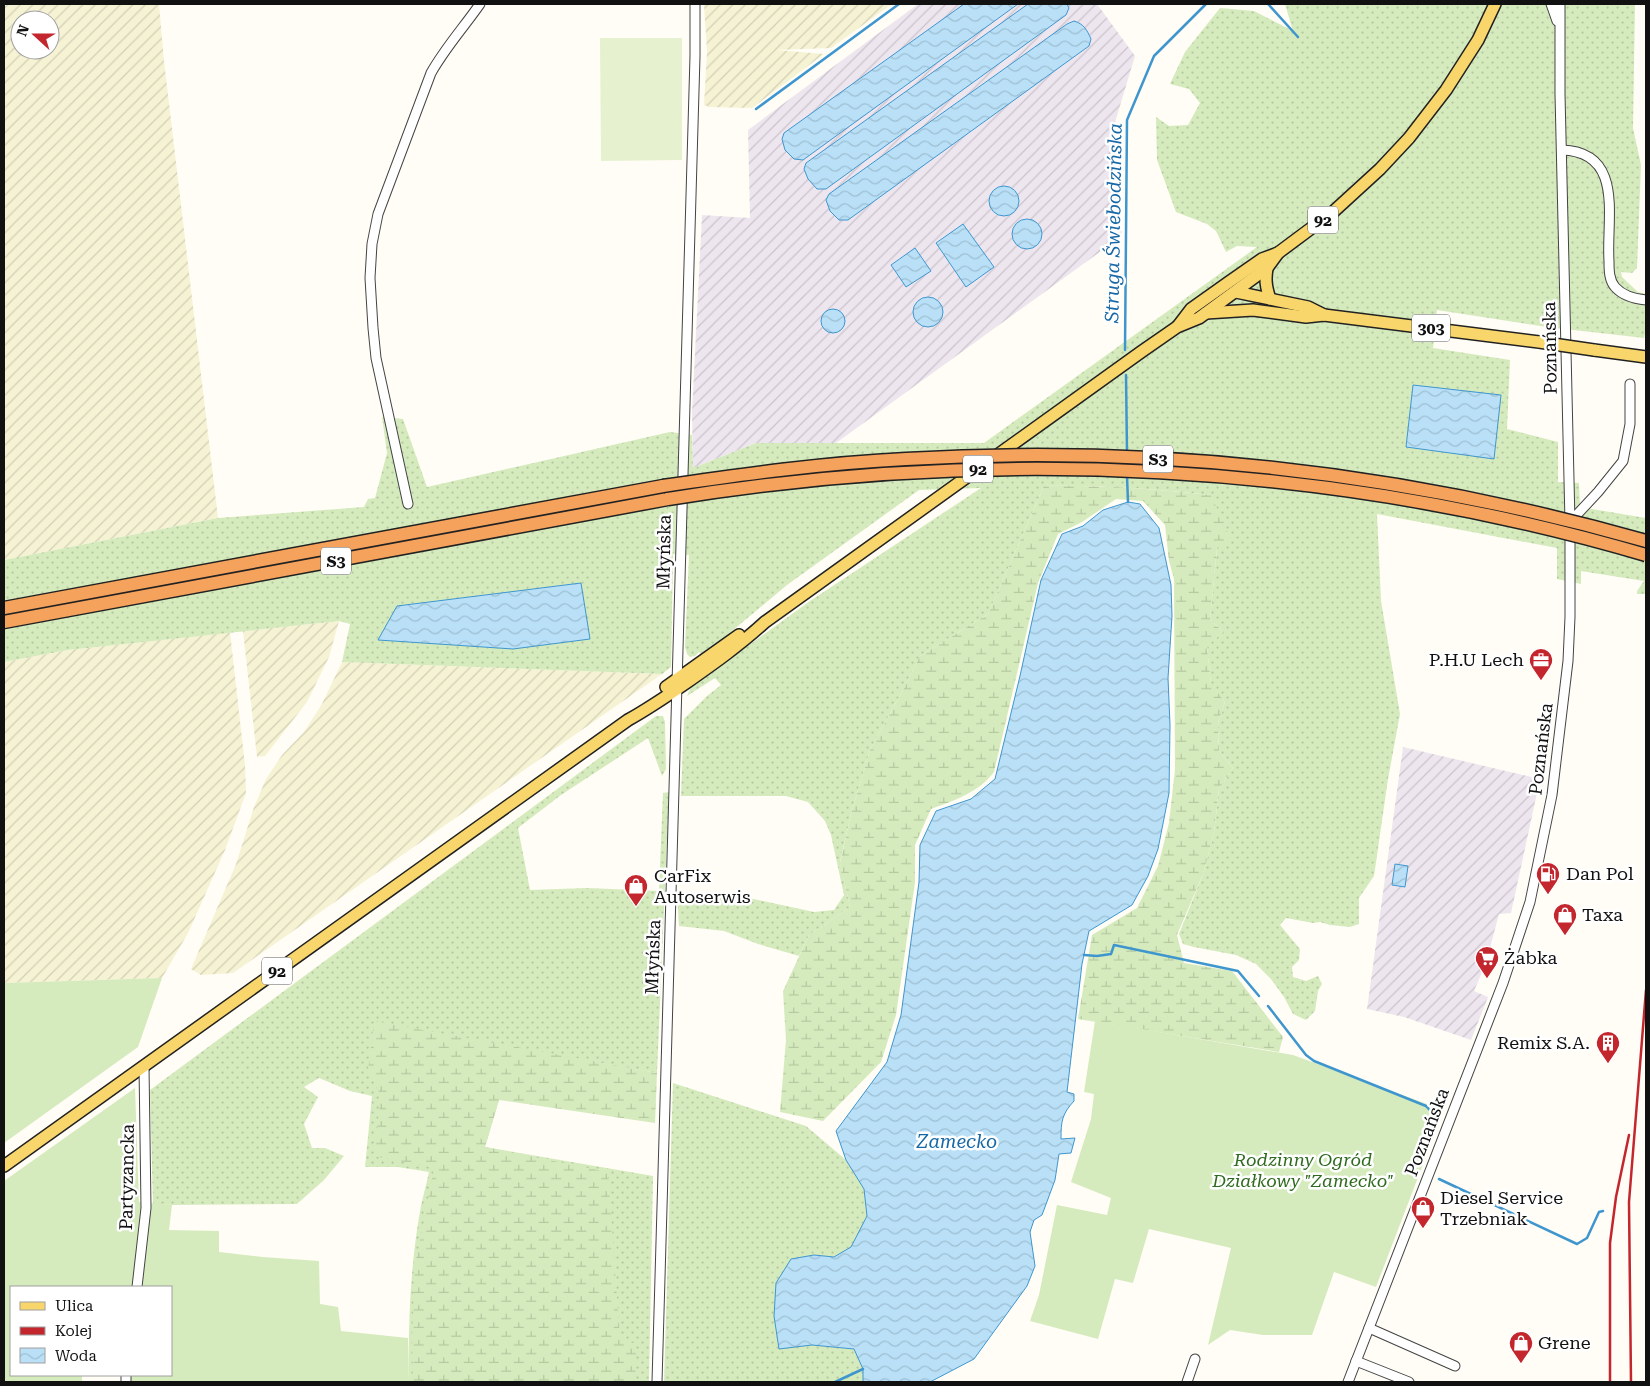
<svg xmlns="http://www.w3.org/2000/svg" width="1650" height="1386" font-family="'Roboto Serif',serif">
<defs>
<pattern id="industrial-furrows" width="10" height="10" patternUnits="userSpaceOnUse" patternTransform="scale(1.25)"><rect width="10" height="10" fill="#eee6ef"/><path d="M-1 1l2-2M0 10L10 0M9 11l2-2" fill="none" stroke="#cbc4cc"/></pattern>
<pattern id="farmland-furrows" width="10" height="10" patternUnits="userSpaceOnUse" patternTransform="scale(1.25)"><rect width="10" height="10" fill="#f6f3d4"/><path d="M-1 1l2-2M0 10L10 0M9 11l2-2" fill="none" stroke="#d2cfb5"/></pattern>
<pattern id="grass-dots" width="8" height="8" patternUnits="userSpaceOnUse" patternTransform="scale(1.25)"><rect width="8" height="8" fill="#d5ebbd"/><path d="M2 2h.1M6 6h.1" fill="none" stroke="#b6c8a1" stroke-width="1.8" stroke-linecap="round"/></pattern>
<pattern id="wetland-marsh" width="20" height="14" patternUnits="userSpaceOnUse" patternTransform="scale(1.25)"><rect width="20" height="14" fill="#d5ebbd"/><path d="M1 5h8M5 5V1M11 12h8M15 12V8" fill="none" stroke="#b6c8a1"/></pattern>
<pattern id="water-waves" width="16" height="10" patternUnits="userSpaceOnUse" patternTransform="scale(1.25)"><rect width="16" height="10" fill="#b9e0f7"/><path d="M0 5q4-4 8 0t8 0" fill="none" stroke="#9ebfd3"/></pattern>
</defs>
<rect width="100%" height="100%" fill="#fffdf5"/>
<g fill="url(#industrial-furrows)">
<polygon points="918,4 1097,4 1135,56 1113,129 1122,236 836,443 756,443 693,468 692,413 702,215 750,218 748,130"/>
<polygon points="1403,747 1540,779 1511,913 1499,914 1486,963 1474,991 1488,997 1471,1040 1404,1017 1367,1009"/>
</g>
<g fill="url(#farmland-furrows)" fill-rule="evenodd">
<path d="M4,4H159L164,61L218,518L4,560ZM20,20H50V50H20Z"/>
<polygon points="704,4 892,4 831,48 776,50 824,54 752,108 709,107 704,105 707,52"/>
<polygon points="339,621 329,657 307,702 265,756 257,757 243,631"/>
<polygon points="230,632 245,765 246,793 225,850 188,933 162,978 4,983 4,662 68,650"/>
<polygon points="342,662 662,674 233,973 201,975 191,969 236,864 254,807 266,779 282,755 304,732 322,704"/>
</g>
<g fill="url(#grass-dots)">
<path d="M1285,4H1635L1633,128L1641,165L1637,268L1632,273L1621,272L1622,277L1638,292L1646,294V327L1644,338L1547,327L1437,310L1433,348L1510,360L1507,429L1558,442V482L1579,483L1580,507L1646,518V594H1637V591L1644,581L1581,571V584L1557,579V548L1377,514L1381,601L1400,714L1388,779L1374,876L1359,898V924L1350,927L1330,925L1320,922L1313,923L1286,918L1280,925L1300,949L1299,960L1292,967L1293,977L1306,981L1318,976L1322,984L1318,991L1315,1011L1306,1020L1293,1014L1284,997L1271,979L1256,964L1236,955L1194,947L1183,944L1179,934L1203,874L1214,833L1219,789L1233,768L1219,751L1218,723L1225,702L1211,685L1207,645L1223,632L1210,619L1217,548L1211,495C1155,489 1099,485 1044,486L988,614L920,656L904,688L870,750L851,814L840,862L850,907L809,935L799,956L758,944L724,931L679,926L677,893L749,898L814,912L834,910L844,895L831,835L825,821L808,802L786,796H681L684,719L707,696L721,685L715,678L687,696L691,687L810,601L981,488L919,490L787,585L702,656L699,652L695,656L690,657L687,654L685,647L689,555L673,554L671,667L662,674L342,662L350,624L339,621L68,650L4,662V560L218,518L364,507L368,499L375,498L387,453L382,417L403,419L427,487L670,432L692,435L693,468L756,443H984L1257,247L1237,246L1226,252L1216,231L1207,224L1176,212L1157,160L1156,117L1169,126L1188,125L1200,103L1189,89L1170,84L1185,52L1220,8L1254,11L1293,31Z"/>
<path d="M656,716H663L665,722L666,769L662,776L648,738L561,795L518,828L530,890L587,888L659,891L663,793L669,792L657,1073L542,1053L499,1100L485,1147L653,1176L649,1382H409C408,1327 410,1272 419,1217C421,1202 426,1187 429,1172L398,1167H365L372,1096L350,1091L319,1078L304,1087L318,1097L304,1124L312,1148H325L344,1156L324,1180L297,1204L172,1205L153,1204L150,1090Z"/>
<polygon points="673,1083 806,1126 846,1160 864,1189 867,1216 851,1247 834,1257 814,1255 812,1345 854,1349 863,1369 863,1382 664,1382"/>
</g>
<g fill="url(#wetland-marsh)">
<path d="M1044,486C1099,485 1155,489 1211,495L1231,541L1217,548L1210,619L1223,632L1207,646L1211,684L1225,702L1218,723L1219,751L1233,768L1219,789L1214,833L1203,874L1177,935L1184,963L1232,971L1283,1037L1279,1052L1078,1019L1092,935L1137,908L1158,866L1169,823L1175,769L1174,579L1169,561L1165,525L1143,501L1116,499L1082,522L1058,534L1038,583L994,772C978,793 955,800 931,809L915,845V882L896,1015L881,1062L823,1121L780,1112L786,1040L783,991L809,935L850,907L840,863L851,814L870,750L904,688L920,656L988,614Z"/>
<polygon points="374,1021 657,1073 655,1123 499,1100 485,1147 608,1172 620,1339 636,1344 635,1382 413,1382 412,1338 415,1267 434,1168 374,1156 381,1096 368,1071"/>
</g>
<g fill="#d5ebbd">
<polygon points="162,978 138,1047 4,1143 4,983"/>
<polygon points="1095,1021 1293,1055 1427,1104 1440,1120 1376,1287 1334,1272 1312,1335 1263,1335 1230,1330 1208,1345 1231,1248 1149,1229 1133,1283 1115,1279 1098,1339 1030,1321 1039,1295 1057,1205 1107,1215 1111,1198 1071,1182 1091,1119 1094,1094 1084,1092"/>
<polygon points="135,1088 139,1202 172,1205 169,1230 219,1231 219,1252 263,1257 319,1261 320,1304 338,1307 341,1331 408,1338 409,1382 125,1382 126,1375 171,1375 171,1287 11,1287 11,1375 82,1375 82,1382 4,1382 4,1181"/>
</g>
<polygon fill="#e6f2cf" points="600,38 682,38 682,160 601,161"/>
<g fill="url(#water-waves)" stroke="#3f96cf">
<polygon points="964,4 1018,4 803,160 794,159 785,150 782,139 784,133"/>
<polygon points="1028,4 1067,4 1069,8 1066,15 826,189 817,189 808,179 804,169 806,163"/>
<path d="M1074,21C1084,24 1087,30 1091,39L1089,46L848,220H839L830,211L826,200L829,194L1067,24Z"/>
<circle cx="1004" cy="201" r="15"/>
<circle cx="1027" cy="234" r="15"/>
<polygon points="963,224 994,267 966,287 936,243"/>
<polygon points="915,248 931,271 906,287 891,265"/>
<circle cx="928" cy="312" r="15"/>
<circle cx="833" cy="321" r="12"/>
<polygon points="1413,385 1501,395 1494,459 1406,447"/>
<path d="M1128,502L1140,504L1159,528L1171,585L1172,616L1168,678L1170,725L1169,793L1158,849L1148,876L1132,905L1089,931L1082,964L1067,1092L1074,1094V1101C1062,1114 1061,1121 1061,1139L1075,1138L1071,1153L1059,1154L1055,1180L1042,1215L1034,1220L1030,1232L1035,1266L1027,1286L974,1359L930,1382H863V1369L854,1349L812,1345L779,1349L774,1316L776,1283L791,1259L814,1255L834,1257L851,1247L867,1216L864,1189L846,1160L836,1131L887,1062L901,1015L919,882L920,845L936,811L971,799L995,779L1020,676L1041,580L1062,534L1083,526L1103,510Z"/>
<polygon points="581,583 590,639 513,649 378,640 397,606"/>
<polygon points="1395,864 1408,866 1405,887 1392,885"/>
</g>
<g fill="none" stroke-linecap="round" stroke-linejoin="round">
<g stroke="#3f96cf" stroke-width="2.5">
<polyline points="1268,4 1298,37"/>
<polyline points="756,109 899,4"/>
<polyline points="1125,350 1127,120 1154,56 1206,4"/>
<polyline points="1126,375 1127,453"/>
<polyline points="1127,476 1128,502"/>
<polyline points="1084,955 1097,956 1111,954 1114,945 1238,971 1259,996"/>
<polyline points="1268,1006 1306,1055 1314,1061 1426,1106 1439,1120"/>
<polyline points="1439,1179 1577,1244 1587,1238 1599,1212 1603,1211"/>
<polyline points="835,1382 863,1369"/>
</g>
<g stroke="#444" stroke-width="11">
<g id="minor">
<polyline points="1551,4 1557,21"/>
<path d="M1562,150C1625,152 1606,219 1609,261C1609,270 1609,280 1615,287C1623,296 1635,299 1646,300"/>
<path d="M408,504L376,358L373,328L370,278L372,244L378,214L431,73C445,48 464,27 480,4"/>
<polyline points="1570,522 1598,492 1623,461 1630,424 1630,384"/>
<polyline points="137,1287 146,1208 144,1066"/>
<polyline points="1369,1328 1455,1366"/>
<polyline points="1356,1361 1409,1382"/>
<polyline points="126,1382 126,1375"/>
<polyline points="657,1382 695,56 695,4"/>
<polyline points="1187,1382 1195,1359"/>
<polyline points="1348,1382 1503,983 1530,902 1552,795 1568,661 1570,617 1570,522 1560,94 1560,4"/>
</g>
</g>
<g stroke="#222" stroke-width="14">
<g id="major">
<path d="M1267,268C1265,280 1266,287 1270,299"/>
<polyline points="1236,292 1308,307 1324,315"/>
<polyline points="1206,313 1253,310 1306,317 1324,315 1539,342"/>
<polyline points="1178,326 1191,309 1229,282 1262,259 1278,253"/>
<polyline points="1594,350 1646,357"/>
<polyline points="666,687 739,635"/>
<path d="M4,1166L628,720C648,709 667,696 686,683C713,664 740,645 765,622L1141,352L1177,327L1199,318L1267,268L1278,253L1333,212L1380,169L1409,138L1446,90L1478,40L1495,4"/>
</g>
</g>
<g stroke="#222" stroke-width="15">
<g id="highway">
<polyline points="4,608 663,486"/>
<polyline points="4,622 668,499"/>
</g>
</g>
<use href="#minor" stroke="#fff" stroke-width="9"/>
<use href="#major" stroke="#f9d66b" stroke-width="11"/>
<use href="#highway" stroke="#f5a25d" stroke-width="12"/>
<g stroke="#c4262e" stroke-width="2.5">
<polyline points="1610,1382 1610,1243 1616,1197 1629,1135"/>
<polyline points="1631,1382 1629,1202 1646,990"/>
</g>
<g stroke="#222" stroke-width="14" stroke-linecap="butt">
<polyline id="major-bridge" points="1539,342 1594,350"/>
</g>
<g stroke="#222" stroke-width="15" stroke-linecap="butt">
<g id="highway-bridge">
<path d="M663,486C744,474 825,463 906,459C1156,444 1406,473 1646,541"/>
<path d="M668,499C992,446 1330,462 1646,555"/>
</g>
</g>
<use href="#major-bridge" stroke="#f9d66b" stroke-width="11"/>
<use href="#highway-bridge" stroke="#f5a25d" stroke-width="12"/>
</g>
<defs>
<g id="office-pin" transform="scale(1.25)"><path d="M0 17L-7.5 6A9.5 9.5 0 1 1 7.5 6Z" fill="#c4262e" stroke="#fff"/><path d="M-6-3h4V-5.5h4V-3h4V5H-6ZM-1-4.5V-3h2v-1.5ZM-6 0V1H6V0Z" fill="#fff"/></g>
<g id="fuel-pin" transform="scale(1.25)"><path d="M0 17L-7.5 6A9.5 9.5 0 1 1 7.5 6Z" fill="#c4262e" stroke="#fff"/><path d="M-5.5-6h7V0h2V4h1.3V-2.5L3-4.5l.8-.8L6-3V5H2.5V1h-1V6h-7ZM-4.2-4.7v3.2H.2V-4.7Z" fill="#fff"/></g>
<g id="shop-pin" transform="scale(1.25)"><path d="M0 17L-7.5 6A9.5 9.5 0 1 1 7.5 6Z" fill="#c4262e" stroke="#fff"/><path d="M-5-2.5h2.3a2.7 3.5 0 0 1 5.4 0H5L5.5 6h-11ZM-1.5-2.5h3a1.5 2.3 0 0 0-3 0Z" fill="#fff"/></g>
<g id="supermarket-pin" transform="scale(1.25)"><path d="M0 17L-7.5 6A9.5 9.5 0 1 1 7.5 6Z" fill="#c4262e" stroke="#fff"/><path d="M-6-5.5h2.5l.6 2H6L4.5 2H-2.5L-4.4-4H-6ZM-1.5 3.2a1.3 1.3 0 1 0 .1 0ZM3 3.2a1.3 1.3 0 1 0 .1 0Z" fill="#fff"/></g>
<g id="building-pin" transform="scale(1.25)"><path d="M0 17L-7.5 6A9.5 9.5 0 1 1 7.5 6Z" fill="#c4262e" stroke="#fff"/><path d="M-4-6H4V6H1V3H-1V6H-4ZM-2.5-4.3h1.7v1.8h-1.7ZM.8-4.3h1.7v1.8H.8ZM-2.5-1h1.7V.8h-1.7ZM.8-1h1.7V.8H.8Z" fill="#fff"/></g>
</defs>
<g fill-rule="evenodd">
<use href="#office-pin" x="1541" y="660"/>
<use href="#fuel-pin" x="1548" y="874"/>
<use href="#shop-pin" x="636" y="886"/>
<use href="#shop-pin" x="1565" y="915"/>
<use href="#supermarket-pin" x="1487" y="958"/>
<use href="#building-pin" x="1608" y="1043"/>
<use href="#shop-pin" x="1423" y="1208"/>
<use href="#shop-pin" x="1521" y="1343"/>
</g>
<g text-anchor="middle" stroke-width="5" stroke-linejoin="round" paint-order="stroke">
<g fill="#fff" stroke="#585858" stroke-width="1">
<rect x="1308" y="206.5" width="30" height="27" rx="4"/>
<rect x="1412" y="314.5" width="38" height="27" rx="4"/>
<rect x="1143" y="445.5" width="30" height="27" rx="4"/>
<rect x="963" y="455.5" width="30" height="27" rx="4"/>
<rect x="321" y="547.5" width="30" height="27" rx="4"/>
<rect x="262" y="957.5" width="30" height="27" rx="4"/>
</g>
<g font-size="16" font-weight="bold" fill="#111">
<text x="1323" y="226">92</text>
<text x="1431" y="334">303</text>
<text x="1158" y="465">S3</text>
<text x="978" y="475">92</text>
<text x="336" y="567">S3</text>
<text x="277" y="977">92</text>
</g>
<g font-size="18" fill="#111" stroke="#fff">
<text transform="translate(1550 348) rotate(-91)" y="6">Poznańska</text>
<text transform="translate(664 552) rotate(-89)" y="6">Młyńska</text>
<text transform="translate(1541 749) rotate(-83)" y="6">Poznańska</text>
<text transform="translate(653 957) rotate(-88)" y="6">Młyńska</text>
<text transform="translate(1427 1132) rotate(-69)" y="6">Poznańska</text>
<text transform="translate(127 1177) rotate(-89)" y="6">Partyzancka</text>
</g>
<g font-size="18" fill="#111" stroke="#fff" text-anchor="start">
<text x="1524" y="666" text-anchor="end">P.H.U Lech</text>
<text x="1566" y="880">Dan Pol</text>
<text x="654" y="882">CarFix<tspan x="654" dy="21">Autoserwis</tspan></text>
<text x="1582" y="921">Taxa</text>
<text x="1504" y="964">Żabka</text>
<text x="1590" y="1049" text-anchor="end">Remix S.A.</text>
<text x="1440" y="1204">Diesel Service<tspan x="1440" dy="21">Trzebniak</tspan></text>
<text x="1538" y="1349">Grene</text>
</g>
<g font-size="18" font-style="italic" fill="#2f6b1f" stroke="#fff">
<text x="1303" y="1166">Rodzinny Ogród<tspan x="1303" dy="21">Działkowy "Zamecko"</tspan></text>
</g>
<g font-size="19" font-style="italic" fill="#1768a6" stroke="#fff">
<text transform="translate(1113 223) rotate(-89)" y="7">Struga Świebodzińska</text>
<text x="957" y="1148">Zamecko</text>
</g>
</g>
<rect width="1650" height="1386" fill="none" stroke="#111111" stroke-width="10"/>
<rect x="10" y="1286" width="162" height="90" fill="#ffffff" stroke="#a0a0a0"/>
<rect x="20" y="1302" width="25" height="8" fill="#f9d66b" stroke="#a0a0a0"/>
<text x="55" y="1311" font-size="15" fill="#111111">Ulica</text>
<rect x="20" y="1327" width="25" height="8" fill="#c4262e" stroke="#a0a0a0"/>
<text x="55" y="1336" font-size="15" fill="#111111">Kolej</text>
<rect x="20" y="1348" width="25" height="15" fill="url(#water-waves)" stroke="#a0a0a0"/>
<text x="55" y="1361" font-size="15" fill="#111111">Woda</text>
<g transform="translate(35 35) rotate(291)"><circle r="24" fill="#ffffff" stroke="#a0a0a0"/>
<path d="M0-4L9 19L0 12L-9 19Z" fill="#c4262e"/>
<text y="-8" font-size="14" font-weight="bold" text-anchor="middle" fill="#111111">N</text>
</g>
</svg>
